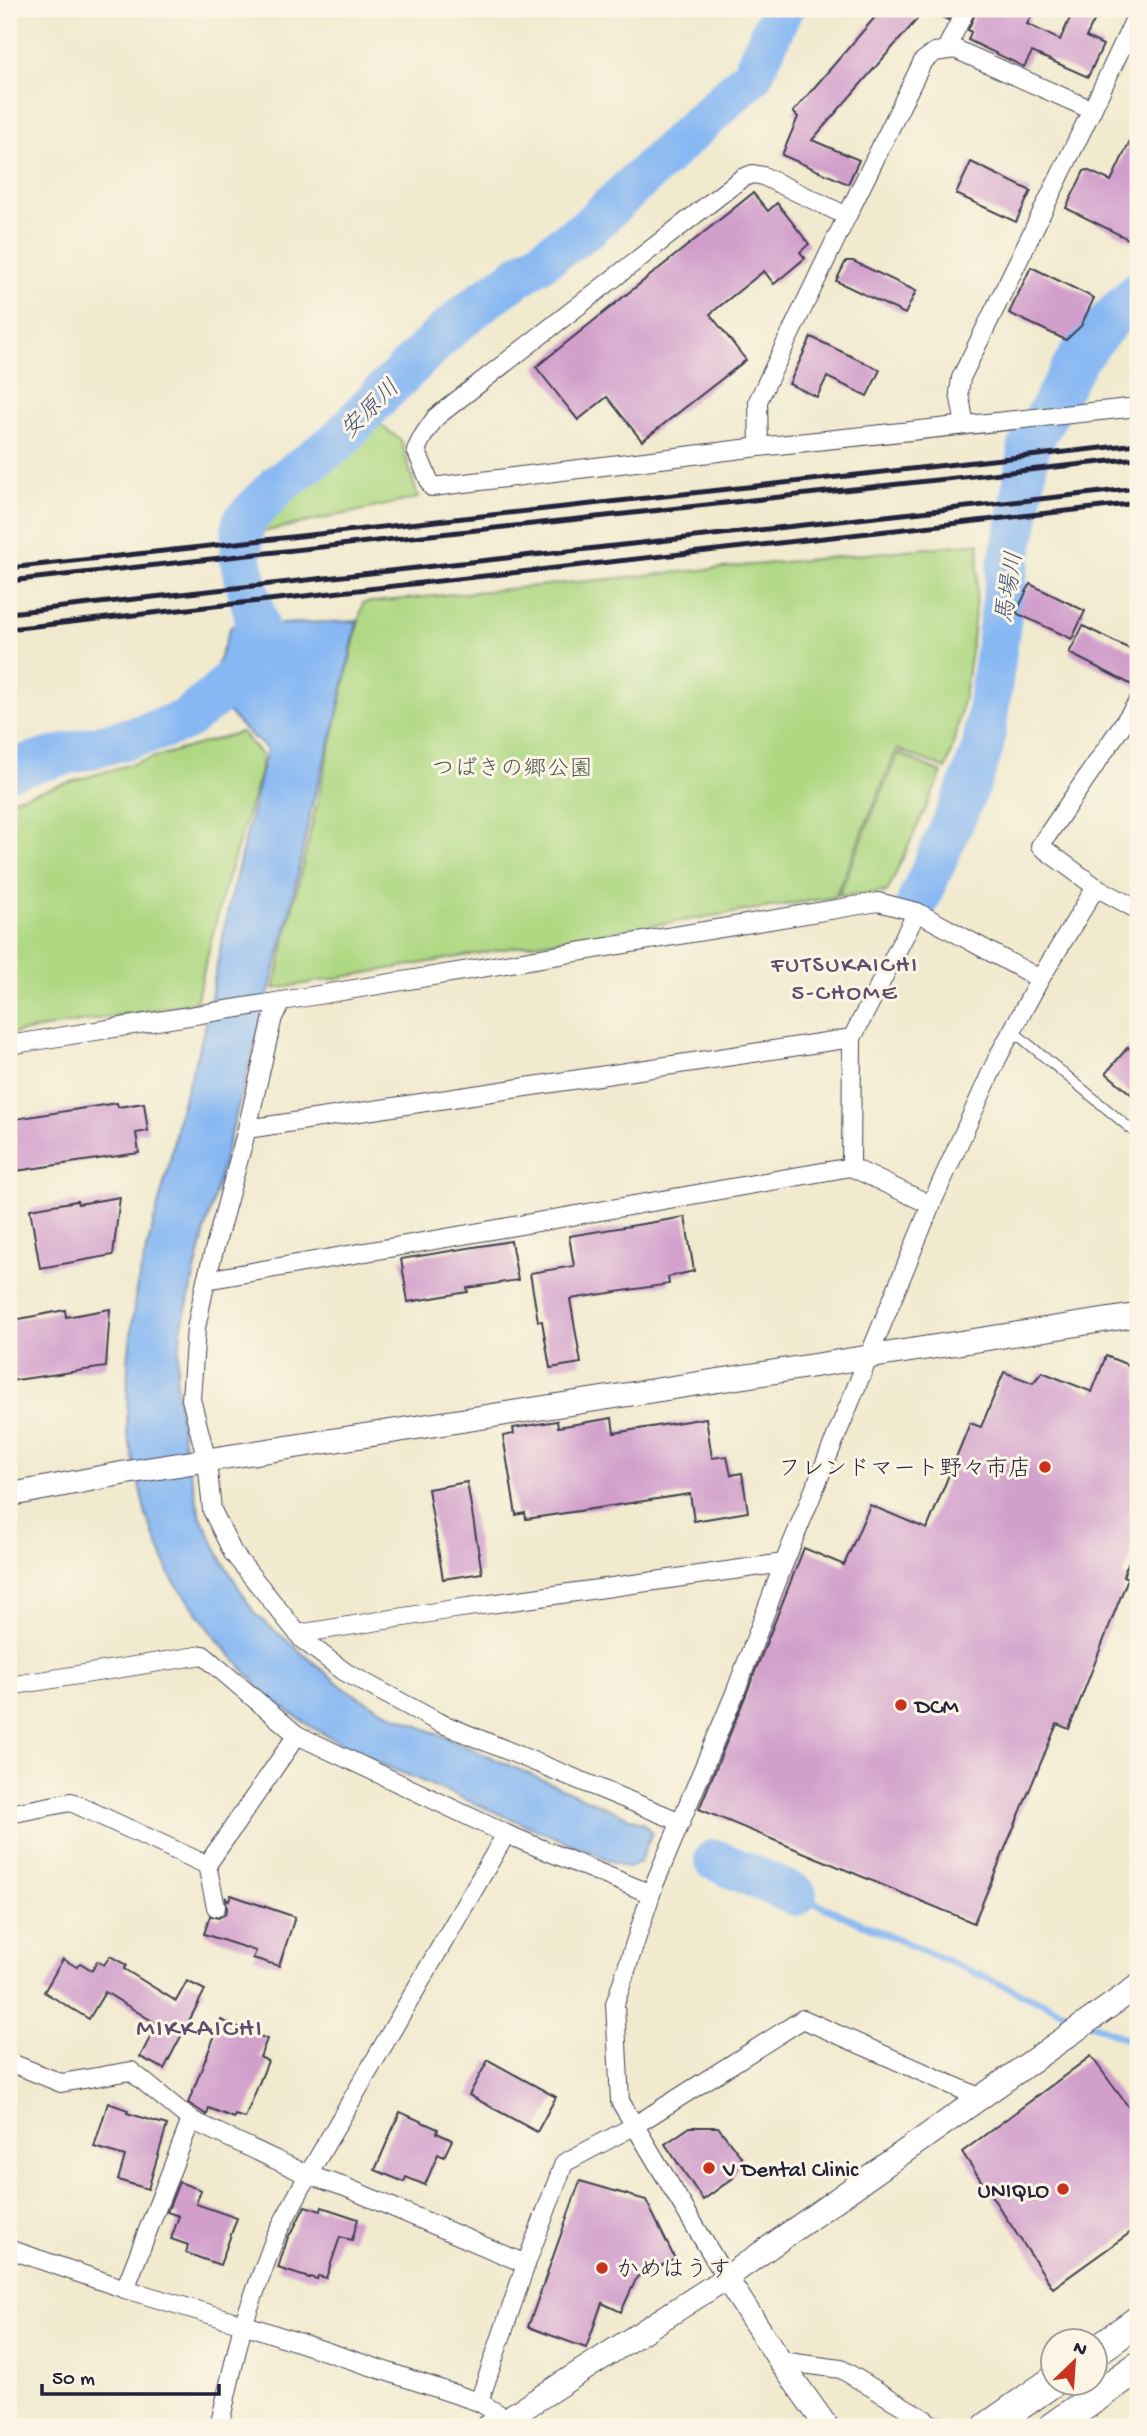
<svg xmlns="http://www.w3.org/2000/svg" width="1147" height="2436" font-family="'Gochi Hand','Klee One',sans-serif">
<rect width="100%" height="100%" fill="#fcf5e5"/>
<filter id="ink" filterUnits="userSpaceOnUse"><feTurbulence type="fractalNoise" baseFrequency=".0143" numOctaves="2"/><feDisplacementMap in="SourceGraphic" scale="14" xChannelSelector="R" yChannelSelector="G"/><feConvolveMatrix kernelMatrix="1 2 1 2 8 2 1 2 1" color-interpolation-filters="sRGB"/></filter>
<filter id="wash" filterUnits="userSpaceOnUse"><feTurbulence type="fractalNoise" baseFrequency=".00686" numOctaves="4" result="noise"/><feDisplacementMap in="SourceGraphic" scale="28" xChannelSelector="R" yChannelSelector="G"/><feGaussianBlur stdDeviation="1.57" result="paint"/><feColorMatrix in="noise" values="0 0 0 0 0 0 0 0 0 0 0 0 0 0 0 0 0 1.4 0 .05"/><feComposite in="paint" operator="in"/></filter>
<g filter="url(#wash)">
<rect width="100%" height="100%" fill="#f1eacf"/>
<g fill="#afd883" stroke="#687d5f" stroke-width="2">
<polygon points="375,421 401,440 418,498 258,533 271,508 340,456"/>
<path d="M979,543C976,620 969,695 946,769L897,749L835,897L533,944L274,989L363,603Z"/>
<polygon points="241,732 262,756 260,774 223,893 196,1002 9,1034 9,800"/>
<polygon points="898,753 942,773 887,892 838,896"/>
</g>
<polygon fill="#87b8f3" stroke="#546d97" stroke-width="2" points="357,621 336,720 312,805 288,920 204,1234 181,1330 176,1382 182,1436 200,1515 222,1560 255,1614 344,1688 382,1710 644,1824 652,1833 639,1863 628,1868 379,1763 311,1727 266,1695 217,1639 171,1577 146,1515 127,1431 128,1362 136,1290 170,1161 179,1114 205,1028 228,909 267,749 246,731 208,690 231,626"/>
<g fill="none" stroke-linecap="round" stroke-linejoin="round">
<polyline stroke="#87b8f3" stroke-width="7" points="796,1895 1138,2044"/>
<g stroke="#87b8f3" stroke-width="42">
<polyline points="9,769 145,734 184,721 216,696 241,669 257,623 241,561 243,522 278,485 338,441 376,400 444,333 484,300 588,228 752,75 782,9"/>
<polyline points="917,903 970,784 983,747 1007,570 1017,526 1029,447 1078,358 1109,321 1138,292"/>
<polyline points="715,1860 796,1895"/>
</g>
</g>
<g id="blocks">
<g fill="#d29fcc">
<polygon points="882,9 953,9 948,20 926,9 812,140 859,160 848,184 782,155 798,117 793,112"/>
<polygon points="977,9 1035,9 1027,24 1060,40 1074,9 1100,9 1086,37 1103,45 1088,77 1032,52 1024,67 968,40 971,32 968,30"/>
<polygon points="1138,124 1138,244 1066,208 1084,171 1087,170 1111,181"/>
<polygon points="971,162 1031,191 1016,222 956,194"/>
<polygon points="753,193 768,211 777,203 809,244 800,252 805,258 774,284 764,271 710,314 746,360 642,441 607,397 578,420 536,367"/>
<polygon points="846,261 853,261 916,291 905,314 836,281"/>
<polygon points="1031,267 1094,298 1081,326 1066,340 1009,313"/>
<polygon points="811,337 880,370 867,396 827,377 817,397 789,384"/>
<polygon points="1030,584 1085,611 1072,639 1016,613"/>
<polygon points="1083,626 1138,653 1138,688 1069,653"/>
<polygon points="1128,1047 1138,1056 1138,1100 1106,1073"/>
<polygon points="117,1103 118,1107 144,1103 148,1131 136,1133 139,1153 9,1172 9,1120"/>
<polygon points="120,1197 113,1255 40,1268 30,1209 77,1201 78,1204"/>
<polygon points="685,1217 694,1271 668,1277 669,1284 570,1299 581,1363 550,1368 542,1321 538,1321 530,1273 574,1266 569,1236"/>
<polygon points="511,1241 518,1280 467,1288 468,1292 408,1302 401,1259"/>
<polygon points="110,1309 106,1367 9,1381 9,1321 65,1310 66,1317"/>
<polygon points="1106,1356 1138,1369 1138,1539 1123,1576 1128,1578 1069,1729 1057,1724 974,1923 699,1809 745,1697 804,1548 844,1565 870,1505 927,1529 970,1423 981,1427 1004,1372 1033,1383 1042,1372 1092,1392"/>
<polygon points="612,1418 614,1433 706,1418 712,1458 727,1456 731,1475 742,1473 748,1512 694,1521 690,1494 526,1519 525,1513 516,1515 503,1436 514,1434 513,1428 557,1421 558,1427"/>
<polygon points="467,1482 482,1573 443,1579 428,1489"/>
<polygon points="231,1895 295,1917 279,1966 253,1958 256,1951 204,1934 210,1916 218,1918 224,1915 227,1910 226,1898 229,1900"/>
<polygon points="110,1956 126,1965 124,1969 176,2001 187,1981 205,1990 164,2069 140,2057 157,2024 105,1992 89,2019 44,1992 63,1959 77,1967 80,1963 92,1970 97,1961 104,1965"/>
<polygon points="221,2020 267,2039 260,2057 268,2061 245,2118 235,2115 234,2118 209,2108 207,2115 188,2103"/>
<polygon points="1091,2056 1138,2120 1138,2227 1053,2288 962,2152"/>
<polygon points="488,2060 556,2097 537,2132 469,2095"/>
<polygon points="108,2103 128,2110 127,2113 167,2125 148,2189 118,2180 125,2156 94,2147"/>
<polygon points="400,2112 438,2129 437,2133 452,2140 444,2157 438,2154 425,2185 406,2177 404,2182 375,2170"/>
<polygon points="690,2127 718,2127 742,2158 733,2178 703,2200 665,2144"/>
<polygon points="580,2181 646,2200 675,2259 637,2277 621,2312 602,2303 586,2348 528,2327"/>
<polygon points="179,2182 201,2190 196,2204 237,2218 220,2265 186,2253 188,2245 171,2239 179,2216 167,2212"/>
<polygon points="305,2206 321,2211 322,2207 358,2219 352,2240 340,2237 326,2278 318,2276 317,2279 310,2277 309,2278 278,2268 288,2237 293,2230"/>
</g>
</g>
</g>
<g filter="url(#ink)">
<use href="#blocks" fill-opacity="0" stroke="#414051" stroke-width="2"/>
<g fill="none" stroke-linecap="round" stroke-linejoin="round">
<polyline stroke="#c8c2b1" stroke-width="18" stroke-dasharray="18 9" stroke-linecap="butt" points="926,2420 948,2427"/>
<g stroke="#414051" stroke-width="11">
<polyline id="service" points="1013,1031 1138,1135"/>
</g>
<g stroke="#414051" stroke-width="20">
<g id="minor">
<polyline points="1138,12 1092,110 955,49 935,52 923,61 847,216 763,176 753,174 742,178 436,417 423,436 416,450 432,487 759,447 1138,407"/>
<polyline points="946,49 966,9"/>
<polyline points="965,425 959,393 961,378 1092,110"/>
<polyline points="759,447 758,401 847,216"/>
<polyline points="1096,887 1040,846 1138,702"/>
<polyline points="9,1045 282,1001"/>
<polyline points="247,1129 852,1038"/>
<polyline points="851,1167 931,1205"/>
<polyline points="206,1280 247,1129 273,1017 282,1001 878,902 917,912"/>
<polyline points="298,1634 454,1609 784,1563"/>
<polyline points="9,1686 203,1655 297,1735 506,1834 651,1894"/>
<polyline points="9,1814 71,1802 207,1865"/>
<polyline points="681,1822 438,1722 345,1672 303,1640 233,1553 212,1510 207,1461 191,1399 196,1328 206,1280 851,1167 852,1038 917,912 1040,979"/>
<polyline points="216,1907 207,1865 297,1735"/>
<polyline points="9,2062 61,2083 131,2071 191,2120 308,2175 506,1834"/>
<polyline points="9,2249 125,2289 243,2324 479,2402 507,2419"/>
<polyline points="726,2278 620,2101 615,2004 654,1885 735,1693 784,1563 931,1205 998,1057 1040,979 1096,887 1138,910"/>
<polyline points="125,2289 191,2120"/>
<polyline points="780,2361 841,2369 926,2420"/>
<polyline points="479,2402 526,2264"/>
<polyline points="219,2427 243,2324 276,2235 308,2175 345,2187 526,2264 564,2163 634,2126 803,2019 981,2098"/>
</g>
</g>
<g stroke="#414051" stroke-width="25">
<g id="tertiary">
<polyline points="9,1495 124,1473 1138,1315"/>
<polyline points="726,2278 780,2361 827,2427"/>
<polyline points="487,2427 507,2419 726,2278 1138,1986"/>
</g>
</g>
<g stroke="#414051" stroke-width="32">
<g id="trunk">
<polyline points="1094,2352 1138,2321"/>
<polyline points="988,2427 1052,2382"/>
<polyline points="1053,2427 1138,2367"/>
</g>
</g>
<use href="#service" stroke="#fff" stroke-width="9"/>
<use href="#minor" stroke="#fff" stroke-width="18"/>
<use href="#tertiary" stroke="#fff" stroke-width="23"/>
<use href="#trunk" stroke="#fff" stroke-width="30"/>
<g stroke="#22223b" stroke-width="5">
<polyline points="9,568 1138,444"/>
<polyline points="9,581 1138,458"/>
<polyline points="9,613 1138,488"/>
<polyline points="9,629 1138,503"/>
</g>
</g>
</g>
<g fill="#c8321e" stroke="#fcf5e5" stroke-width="2.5">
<circle cx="1045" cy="1467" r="7"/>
<circle cx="901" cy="1705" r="7"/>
<circle cx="709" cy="2168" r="7"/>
<circle cx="1063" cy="2189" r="7"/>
<circle cx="602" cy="2268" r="7"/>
</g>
<g text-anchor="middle" stroke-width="6" stroke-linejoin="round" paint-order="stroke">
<g font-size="23" fill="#4c5951" stroke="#fcf5e5">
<text x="512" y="775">つばきの郷公園</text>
</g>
<g font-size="23" fill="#22223b" stroke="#fcf5e5" text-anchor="start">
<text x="1031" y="1475" text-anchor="end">フレンドマート野々市店</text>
<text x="915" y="1713">DCM</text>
<text x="723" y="2176">V Dental Clinic</text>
<text x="1049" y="2197" text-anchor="end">UNIQLO</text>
<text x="616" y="2276">かめはうす</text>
</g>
<g font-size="24" font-style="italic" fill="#45567b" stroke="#fcf5e5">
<text transform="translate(369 408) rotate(-45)" y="8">安原川</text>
<text transform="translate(1008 587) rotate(-81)" y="8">馬場川</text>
</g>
<g font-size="24" letter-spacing="2" fill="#604e6e" stroke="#fcf5e5">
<text x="845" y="971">FUTSUKAICHI<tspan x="845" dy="28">5-CHOME</tspan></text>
</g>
<g font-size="26" letter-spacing="2" fill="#604e6e" stroke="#fcf5e5">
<text x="200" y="2035">MIKKAICHI</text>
</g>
</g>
<rect width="1147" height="2436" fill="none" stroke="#fcf5e5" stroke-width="35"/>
<g transform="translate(1074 2362) rotate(25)"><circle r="33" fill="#fcf5e5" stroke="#a5a1a1" stroke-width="2"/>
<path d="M0-5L12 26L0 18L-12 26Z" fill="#c8321e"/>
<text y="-10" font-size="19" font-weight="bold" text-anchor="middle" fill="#22223b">N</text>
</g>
<path d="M42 2384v10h177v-10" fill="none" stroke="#22223b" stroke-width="3.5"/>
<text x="52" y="2384" font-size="21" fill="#22223b" stroke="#fcf5e5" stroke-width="5" paint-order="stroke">50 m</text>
</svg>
